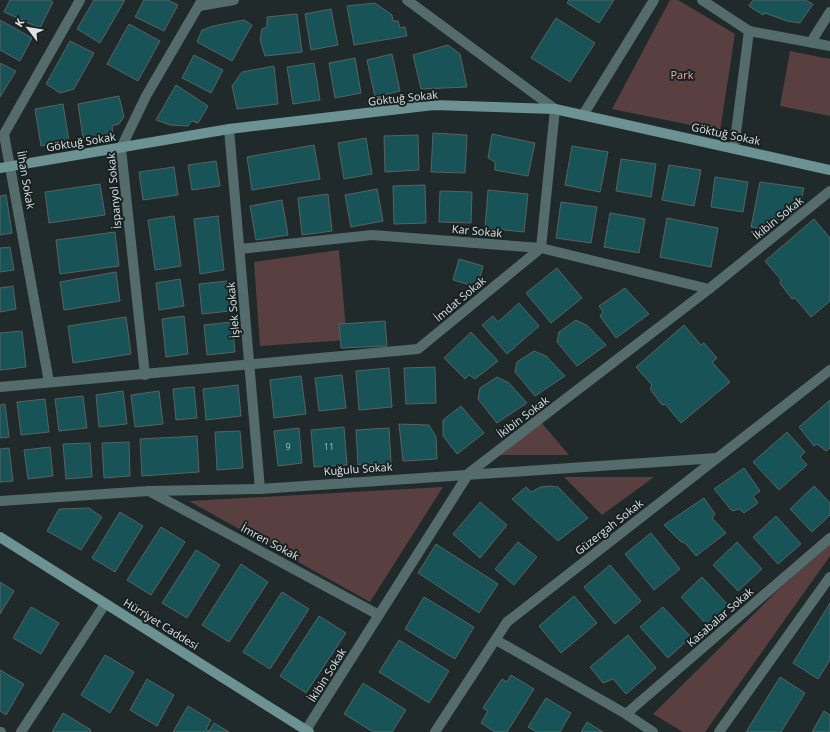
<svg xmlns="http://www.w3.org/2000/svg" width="830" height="732" font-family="'Open Sans',sans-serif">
<rect width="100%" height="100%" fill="#212a2b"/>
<g fill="#593f3f">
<polygon points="670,0 678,0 735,34 720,131 612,109"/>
<polygon points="790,51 830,59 830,116 780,106"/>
<polygon points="339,250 347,340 260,346 254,262"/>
<polygon points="540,421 569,455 498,455"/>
<polygon points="564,477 654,477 602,515"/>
<polygon points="443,487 370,602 189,501"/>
<polygon points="830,544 830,556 705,732 683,732 653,714 779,589"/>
</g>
<g fill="#185457" stroke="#586262">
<polygon points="10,0 50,0 53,2 40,28 4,12"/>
<polygon points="94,0 125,0 100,43 77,29"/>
<polygon points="144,0 168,0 178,5 164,31 135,17"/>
<polygon points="569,0 614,0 599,23 567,3"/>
<polygon points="753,0 805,0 813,4 800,23 787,21 765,13 763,15 749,6"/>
<polygon points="375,3 392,15 393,21 398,21 400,28 405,27 407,36 354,45 347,6"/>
<polygon points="331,9 338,45 311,50 305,14"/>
<polygon points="297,14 302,52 265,56 260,40 262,29 267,27 267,17"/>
<polygon points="556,18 595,43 570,82 531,58"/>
<polygon points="0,20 32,38 20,61 0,50"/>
<polygon points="244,20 252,25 232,61 197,42 202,30 213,26"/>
<polygon points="129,24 160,41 138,81 107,64"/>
<polygon points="70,41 94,53 74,89 60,93 46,84"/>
<polygon points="448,45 460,54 467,87 421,89 413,55"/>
<polygon points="392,54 400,91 375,97 367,60"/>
<polygon points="194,55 223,70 211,93 182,78"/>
<polygon points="355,58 361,93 335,98 329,63"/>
<polygon points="0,63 16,71 0,97"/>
<polygon points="314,63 320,100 293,104 287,67"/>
<polygon points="274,66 278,104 237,109 232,86 242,72"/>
<polygon points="176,85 208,106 198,123 192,121 188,126 170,125 156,120"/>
<polygon points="119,96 124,117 119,124 112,126 113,134 83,138 78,104"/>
<polygon points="63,104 69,141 41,146 35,109"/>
<polygon points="433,133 467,135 465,173 431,172"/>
<polygon points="492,134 535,143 528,176 495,170 495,162 488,158"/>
<polygon points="418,135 419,170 385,172 384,136"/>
<polygon points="366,138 372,174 344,179 338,143"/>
<polygon points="314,145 320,179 252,190 247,157"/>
<polygon points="572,146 608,152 600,192 565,185"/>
<polygon points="621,159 656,164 651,197 616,191"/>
<polygon points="216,161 220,186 192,190 188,165"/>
<polygon points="669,165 701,170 694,206 662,200"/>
<polygon points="174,167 178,195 143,200 139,172"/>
<polygon points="715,177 748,182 743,212 711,207"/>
<polygon points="760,182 804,188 799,209 788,217 781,218 771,230 751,227"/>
<polygon points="100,184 105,215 49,223 45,192"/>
<polygon points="425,185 426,223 394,224 393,186"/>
<polygon points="377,189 383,221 351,227 345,195"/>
<polygon points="488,190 528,194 524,232 485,228"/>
<polygon points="440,191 472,192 471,223 439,222"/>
<polygon points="328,194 332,231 302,235 298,198"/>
<polygon points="6,195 12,233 0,235 0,196"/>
<polygon points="282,200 288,235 256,240 250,206"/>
<polygon points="561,202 597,207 591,243 556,238"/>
<polygon points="610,213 645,219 639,253 604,247"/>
<polygon points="174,216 181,266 155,270 148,220"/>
<polygon points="218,216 224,270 200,274 194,219"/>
<polygon points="667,218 718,228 711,267 660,257"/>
<polygon points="814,219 830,238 830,301 811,317 795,298 792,299 780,283 781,280 765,261"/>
<polygon points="115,232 119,266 60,274 56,240"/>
<polygon points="10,247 14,270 0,272 0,248"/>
<polygon points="459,259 483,266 477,287 453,280"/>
<polygon points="557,268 582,298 551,323 526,293"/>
<polygon points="116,272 120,301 64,310 60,282"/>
<polygon points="180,279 184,306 159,310 156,283"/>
<polygon points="227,281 230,311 202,314 199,284"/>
<polygon points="13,286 16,309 0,312 0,288"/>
<polygon points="625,288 649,314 616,338 600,316 603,312 599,306"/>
<polygon points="519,303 539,326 507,354 482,325 493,316 498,322"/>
<polygon points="184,316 188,354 166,357 162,319"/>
<polygon points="126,317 131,354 73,363 68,326"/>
<polygon points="576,320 588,326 606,345 577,366 557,342 559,332"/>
<polygon points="385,321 387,346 341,348 339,324"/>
<polygon points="232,322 235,352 207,355 204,325"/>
<polygon points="684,325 701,345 704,343 717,358 712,362 730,382 681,423 665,404 662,405 650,389 652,385 636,367"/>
<polygon points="22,331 26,367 0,370 0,333"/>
<polygon points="471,332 498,361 475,379 469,375 465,379 444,358"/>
<polygon points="534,351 546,356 565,376 535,396 515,372 517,362"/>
<polygon points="435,367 436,403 406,404 404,368"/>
<polygon points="389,368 392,407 359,410 356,371"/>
<polygon points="342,375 346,408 319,411 315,378"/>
<polygon points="301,376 306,414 274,418 270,380"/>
<polygon points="497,377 509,383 527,403 497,423 478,399 480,388"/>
<polygon points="238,385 241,416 206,420 203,389"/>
<polygon points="194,387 197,418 176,420 173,389"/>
<polygon points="123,391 127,424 99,427 96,395"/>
<polygon points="159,391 163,424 135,427 131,395"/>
<polygon points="83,396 87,428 59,431 55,399"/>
<polygon points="45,399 49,432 21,435 17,402"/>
<polygon points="830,400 830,448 826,451 817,444 814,446 799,427"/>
<polygon points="5,404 9,437 0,438 0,405"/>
<polygon points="461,406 484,433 457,454 443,436 443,420"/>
<polygon points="399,424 429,425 436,437 437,459 403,461"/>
<polygon points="344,427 347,465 314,467 311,430"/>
<polygon points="299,428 302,463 278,466 274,431"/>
<polygon points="389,428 391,463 358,465 356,430"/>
<polygon points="240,431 243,468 217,470 215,432"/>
<polygon points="787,432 805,452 800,457 807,465 779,490 753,462"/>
<polygon points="197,436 199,472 142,476 140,439"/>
<polygon points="129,442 130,476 104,478 102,443"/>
<polygon points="90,443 92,477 66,479 63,444"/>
<polygon points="50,447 53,476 28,479 24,450"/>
<polygon points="9,448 13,481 0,482 0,449"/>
<polygon points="744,468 760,491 753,496 758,503 744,513 739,509 732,511 714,489"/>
<polygon points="550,486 558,487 588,518 558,541 512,499 526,487 531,492 541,487"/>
<polygon points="814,486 830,503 830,515 812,532 790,509"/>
<polygon points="704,498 715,514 712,518 726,533 696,556 685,543 680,541 664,525"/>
<polygon points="480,502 507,525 480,558 453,534"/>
<polygon points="89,508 102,517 81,550 47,531 59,509"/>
<polygon points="120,512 143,526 115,572 92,558"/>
<polygon points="776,516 801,544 778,564 753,537"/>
<polygon points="161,527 185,542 151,595 127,580"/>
<polygon points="651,533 680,569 654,590 625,554"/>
<polygon points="518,542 537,557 514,585 495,569"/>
<polygon points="737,542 762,569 738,591 713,565"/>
<polygon points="436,544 498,584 479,613 418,573"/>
<polygon points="196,550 220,565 187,618 162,603"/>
<polygon points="241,564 268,582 229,642 202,625"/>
<polygon points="610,565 641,601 615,624 584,587"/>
<polygon points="702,577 729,606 707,625 681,597"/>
<polygon points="0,582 14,591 0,614"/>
<polygon points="282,592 309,609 270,669 243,652"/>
<polygon points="574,596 597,623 561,653 539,626"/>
<polygon points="424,597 474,627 455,659 405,629"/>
<polygon points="830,603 830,660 818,679 793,663"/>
<polygon points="31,607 59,623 41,654 13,638"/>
<polygon points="663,607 691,637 668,658 640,627"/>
<polygon points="319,616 346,633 306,693 280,676"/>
<polygon points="628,635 656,668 626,694 613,679 603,683 590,667"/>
<polygon points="399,640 449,671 429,703 379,672"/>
<polygon points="105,655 134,672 110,713 81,695"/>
<polygon points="0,670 24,684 6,715 0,711"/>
<polygon points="511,675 534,689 507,732 495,732 481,723 488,711 483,708 502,679 507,682"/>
<polygon points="780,677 805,693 781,732 746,732"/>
<polygon points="147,679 174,695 157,726 130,710"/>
<polygon points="363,683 406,710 392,732 373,732 344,714"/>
<polygon points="546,698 571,713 560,732 537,732 528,727"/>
<polygon points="188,706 211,720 206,729 209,731 214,723 229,732 173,732"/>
<polygon points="824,711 830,715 830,732 812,732"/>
<polygon points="63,713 91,730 90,732 52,732"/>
<polygon points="587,722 603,732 581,732"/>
</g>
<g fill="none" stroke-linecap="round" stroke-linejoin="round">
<g stroke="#556c6d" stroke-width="10">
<polyline points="702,0 749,31 830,46"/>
<polyline points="199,6 234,0"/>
<polyline points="811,42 830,12"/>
<polyline points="583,115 654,0"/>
<polyline points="229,129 260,489"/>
<polyline points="734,148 749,31"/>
<polyline points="240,249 372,235 541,248 709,289"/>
<polyline points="145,375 121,148 146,96 202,0"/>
<polyline points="49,382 4,134 80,0"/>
<polyline points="0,387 418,349 541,248 555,109 407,0"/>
<polyline points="149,491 379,615"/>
<polyline points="0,501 149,491 260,489 717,458"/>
<polyline points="496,640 626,714 653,732"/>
<polyline points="626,714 830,538"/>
<polyline points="306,730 469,473 709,289 830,191"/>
<polyline points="0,732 1,732"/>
<polyline points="21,732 105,604"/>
<polyline points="435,732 507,622 830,370"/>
<polyline points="719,732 830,577"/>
</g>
<g stroke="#6d9293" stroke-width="10">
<polyline points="0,168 229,129 434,105 555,109 830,170"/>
<polyline points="0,537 309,732"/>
</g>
</g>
<g text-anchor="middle" stroke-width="4" stroke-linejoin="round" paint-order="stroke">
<g font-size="9" fill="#abbebf">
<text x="288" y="450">9</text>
<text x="329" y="450">11</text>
</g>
<g font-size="11" fill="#f4a8a9" stroke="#182121">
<text x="682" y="79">Park</text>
</g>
<g font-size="11" fill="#dce2e2" stroke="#182121">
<text transform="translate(403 98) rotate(-6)" y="4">Göktuğ Sokak</text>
<text transform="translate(726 134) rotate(12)" y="4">Göktuğ Sokak</text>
<text transform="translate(81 142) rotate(-9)" y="4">Göktuğ Sokak</text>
<text transform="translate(26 180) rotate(80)" y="4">İlhan Sokak</text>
<text transform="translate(114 191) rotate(-95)" y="4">İspanyol Sokak</text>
<text transform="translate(778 218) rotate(-39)" y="4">İkibin Sokak</text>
<text transform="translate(477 231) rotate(5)" y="4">Kar Sokak</text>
<text transform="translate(460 299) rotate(-40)" y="4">İmdat Sokak</text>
<text transform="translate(233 310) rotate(-95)" y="4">İşlek Sokak</text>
<text transform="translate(523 417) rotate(-37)" y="4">İkibin Sokak</text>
<text transform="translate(358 469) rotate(-4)" y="4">Kuğulu Sokak</text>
<text transform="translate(609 527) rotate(-38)" y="4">Güzergah Sokak</text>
<text transform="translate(270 542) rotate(28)" y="4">İmren Sokak</text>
<text transform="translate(720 617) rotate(-41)" y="4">Kasabalar Sokak</text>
<text transform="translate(161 624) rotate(32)" y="4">Hürriyet Caddesi</text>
<text transform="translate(327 675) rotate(-58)" y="4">İkibin Sokak</text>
</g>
</g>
<g transform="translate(28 28) rotate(301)" stroke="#182121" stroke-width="3" paint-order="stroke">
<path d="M0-3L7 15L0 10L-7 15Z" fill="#dce2e2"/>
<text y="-6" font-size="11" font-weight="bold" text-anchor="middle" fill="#dce2e2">K</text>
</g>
</svg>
